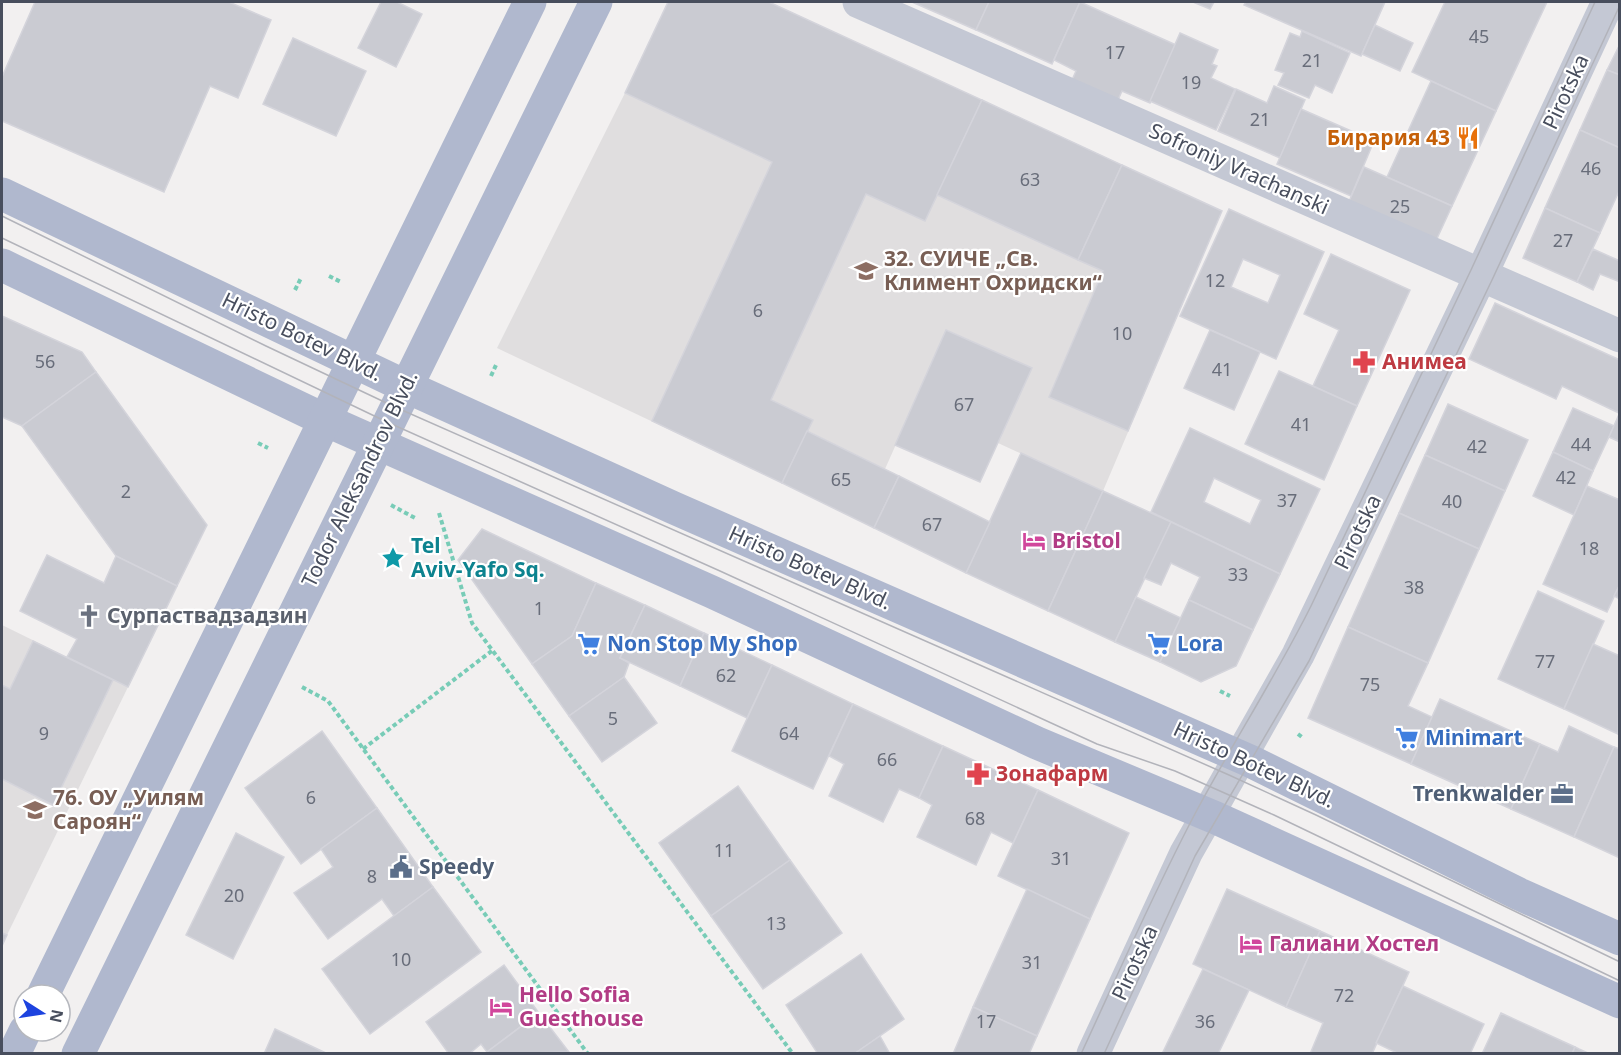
<svg xmlns="http://www.w3.org/2000/svg" width="1621" height="1055" font-family="'Noto Sans',sans-serif">
<rect width="100%" height="100%" fill="#f2f0f0"/>
<g fill="#e0dedf">
<polygon points="668,2 769,2 1222,211 1103,491 998,443 1031,368 947,330 885,469 808,431 782,483 497,348 625,93"/>
<polygon points="2,625 128,687 7,935 2,933"/>
</g>
<g fill="#cacbd2" stroke="#d4d4db" stroke-width="1.5" fill-rule="evenodd">
<polygon points="35,2 229,2 271,20 238,98 210,86 164,192 2,121 2,77"/>
<polygon points="381,2 397,2 422,14 396,67 358,48"/>
<polygon points="668,2 769,2 982,100 925,221 866,194 771,400 813,420 782,483 652,421 772,162 625,93"/>
<polygon points="912,2 989,2 976,30"/>
<polygon points="989,2 1080,2 1052,64 976,30"/>
<polygon points="1080,2 1176,45 1150,103 1122,91 1118,100 1072,80 1076,71 1054,60"/>
<polygon points="1193,2 1214,2 1210,9"/>
<polygon points="1246,2 1385,2 1361,56 1244,5"/>
<polygon points="1445,2 1547,2 1496,111 1412,72"/>
<polygon points="1375,25 1413,43 1400,71 1362,54"/>
<polygon points="1302,31 1350,53 1332,93 1315,85 1309,98 1278,85 1284,73 1275,70 1290,33 1300,37"/>
<polygon points="1180,33 1218,50 1212,64 1217,66 1211,78 1235,89 1216,130 1150,101"/>
<polygon points="293,38 366,71 336,136 263,104"/>
<polygon points="1620,44 1620,75 1607,70"/>
<polygon points="1607,70 1620,75 1620,148 1580,130"/>
<polygon points="1431,81 1496,111 1452,206 1387,177"/>
<polygon points="1274,86 1305,100 1280,158 1218,131 1236,89 1267,103"/>
<polygon points="982,100 1122,165 1078,260 937,195"/>
<polygon points="1301,109 1374,141 1351,196 1277,164"/>
<polygon points="1580,130 1620,148 1620,189 1600,233 1545,208"/>
<polygon points="1122,165 1222,211 1128,431 1049,397 1103,271 1078,260"/>
<polygon points="1364,167 1452,206 1434,245 1347,206"/>
<polygon points="1545,208 1600,233 1577,282 1523,258"/>
<path d="M1229,209L1324,252L1276,359L1180,316ZM1243,259L1280,275L1268,303L1231,287Z"/>
<polygon points="1593,249 1620,261 1620,282 1600,274 1593,290 1577,282"/>
<polygon points="1331,254 1410,290 1357,406 1313,386 1339,330 1304,314"/>
<polygon points="1495,303 1620,360 1619,413 1562,386 1556,399 1469,359"/>
<polygon points="2,316 82,352 96,372 22,426 2,417"/>
<polygon points="946,330 1032,368 980,482 895,445"/>
<polygon points="1210,330 1260,352 1234,410 1184,388"/>
<polygon points="1279,371 1357,406 1324,480 1245,444"/>
<polygon points="96,372 207,525 177,586 116,556 22,426"/>
<polygon points="1448,404 1528,440 1505,491 1425,455"/>
<polygon points="1573,408 1614,426 1593,471 1553,452"/>
<polygon points="1620,412 1620,442 1609,437"/>
<path d="M1190,428L1320,489L1280,574L1151,512ZM1214,478L1261,500L1250,524L1204,502Z"/>
<polygon points="807,431 899,476 874,528 782,483"/>
<polygon points="1553,452 1593,471 1574,515 1533,496"/>
<polygon points="1021,453 1103,491 1048,611 966,573"/>
<polygon points="1425,455 1505,491 1479,549 1399,513"/>
<polygon points="899,476 990,522 966,573 874,528"/>
<polygon points="1587,486 1620,500 1620,584 1607,612 1543,584"/>
<polygon points="1103,491 1171,522 1115,642 1048,611"/>
<polygon points="1399,513 1479,549 1428,663 1348,627"/>
<polygon points="1171,522 1280,574 1253,630 1189,600 1200,577 1171,563 1161,585 1144,578"/>
<polygon points="482,529 596,583 572,636 532,664 458,560"/>
<polygon points="47,555 104,583 116,556 177,586 128,687 67,657 77,639 20,611"/>
<polygon points="596,583 645,605 620,658 629,663 624,677 569,716 532,664 572,636"/>
<polygon points="1620,584 1620,599 1614,596"/>
<polygon points="1538,591 1604,621 1564,709 1498,679"/>
<polygon points="1136,597 1181,618 1160,662 1115,642"/>
<polygon points="1189,600 1253,630 1236,666 1201,682 1160,662"/>
<polygon points="645,605 704,633 680,686 620,658"/>
<polygon points="1348,627 1428,663 1408,706 1432,717 1411,764 1308,718"/>
<polygon points="704,633 772,665 747,718 680,686"/>
<polygon points="33,641 113,680 53,805 2,779 2,685 10,689"/>
<polygon points="1593,644 1620,656 1618,734 1564,709"/>
<polygon points="772,665 853,704 813,789 732,751"/>
<polygon points="624,677 657,723 602,762 569,716"/>
<polygon points="1440,699 1540,744 1511,809 1411,764"/>
<polygon points="853,704 943,746 919,798 899,789 883,822 829,796 844,764 829,756"/>
<polygon points="1569,726 1614,747 1574,837 1511,809 1540,744 1558,752"/>
<polygon points="322,731 377,808 301,864 245,788"/>
<polygon points="943,746 1038,790 1013,843 991,832 976,865 917,837 932,805 919,798"/>
<polygon points="1614,747 1620,749 1620,858 1574,837"/>
<polygon points="738,786 790,860 711,916 659,843"/>
<polygon points="1038,790 1129,833 1090,919 998,876"/>
<polygon points="377,808 433,887 394,916 382,899 328,939 294,893 333,867 321,849"/>
<polygon points="236,833 284,857 233,959 186,935"/>
<polygon points="790,860 842,933 763,989 711,916"/>
<polygon points="433,887 481,952 370,1034 322,969"/>
<polygon points="1027,889 1090,919 1037,1036 973,1007"/>
<polygon points="1227,889 1320,931 1286,1007 1193,964"/>
<polygon points="1320,931 1409,972 1372,1054 1310,1054 1323,1023 1286,1007"/>
<polygon points="2,933 7,935 2,946"/>
<polygon points="861,954 904,1019 854,1054 818,1054 786,1005"/>
<polygon points="504,965 539,1013 487,1052 481,1044 469,1054 449,1054 426,1022"/>
<polygon points="1203,969 1249,990 1218,1054 1162,1054"/>
<polygon points="1403,986 1484,1024 1470,1054 1399,1054 1376,1043"/>
<polygon points="973,1007 1037,1036 1029,1054 953,1054"/>
<polygon points="539,1013 569,1052 488,1054 487,1052"/>
<polygon points="1501,1013 1575,1047 1572,1054 1482,1054"/>
<polygon points="275,1029 328,1054 264,1054"/>
<polygon points="880,1036 890,1054 854,1054"/>
<polygon points="1575,1047 1579,1049 1590,1054 1572,1054"/>
</g>
<g fill="none" stroke-linecap="round" stroke-linejoin="round">
<g stroke="#78ccb7" stroke-width="4" stroke-dasharray="4.5 3" stroke-linecap="butt">
<polyline points="329,276 341,282"/>
<polyline points="295,290 301,278"/>
<polyline points="491,376 496,365"/>
<polyline points="258,443 268,448"/>
<polyline points="391,505 415,518"/>
<polyline points="439,513 472,623 793,1054"/>
<polyline points="302,687 328,701 588,1054"/>
<polyline points="1220,691 1230,696"/>
<polyline points="1298,734 1303,738"/>
<polyline points="363,749 493,650"/>
</g>
<g stroke="#c4c8d4" stroke-width="33">
<polyline points="859,2 1620,336"/>
<polyline points="1093,1054 1186,853 1298,655 1481,275 1608,2"/>
</g>
<g stroke="#b0b8ce" stroke-width="33">
<polyline points="2,194 405,386 674,508 1250,761 1519,894 1620,939"/>
<polyline points="2,265 325,420 712,592 1037,743 1216,818 1620,1002"/>
<polyline points="43,995 530,2"/>
<polyline points="14,1054 25,1031"/>
<polyline points="78,1054 596,2"/>
</g>
<g stroke="#b2b3ba" stroke-width="1.5">
<polyline points="2,216 266,346 395,407 1229,775 1316,815 1620,962"/>
<polyline points="2,238 387,422 720,571 1097,744 1175,771 1274,815 1620,981"/>
<path d="M1081,1054C1119,972 1155,889 1197,810C1234,741 1276,676 1311,606L1471,270L1595,2"/>
<polyline points="1104,1054 1195,856 1309,661 1492,280 1620,5"/>
</g>
</g>
<defs>
<g id="restaurant-bare" transform="scale(1.8)"><path d="M-5-6h1v4h1v-4h1v4h1v-4h1v5L-1.5 .5V6h-2V.5L-5-1ZM5-6V6H3V1.5H1.5Q1.5-4 5-6Z" fill="#e8710a" stroke="#fff" stroke-width="2.5" paint-order="stroke"/></g>
<g id="school-bare" transform="scale(1.8)"><path d="M0-5L7-2L0 1L-7-2ZM-4 1L0 2.5L4 1V4Q0 6-4 4Z" fill="#8d6e63" stroke="#fff" stroke-width="2.5" paint-order="stroke"/></g>
<g id="pharmacy-bare" transform="scale(1.8)"><path d="M-2-6h4v4h4v4h-4v4h-4v-4h-4v-4h4Z" fill="#e0444e" stroke="#fff" stroke-width="2.5" paint-order="stroke"/></g>
<g id="hotel-bare" transform="scale(1.8)"><path d="M-6-4.5h1.5V1H6V5H4.5V3h-9V5H-6ZM-4 0a1.8 1.8 0 1 1 3.6 0ZM.5 0V-2.5h3Q6-2.5 6 0Z" fill="#d1479c" stroke="#fff" stroke-width="2.5" paint-order="stroke"/></g>
<g id="sight-bare" transform="scale(1.8)"><path d="M0-6L1.8-2.2L6-1.7L2.9 1.2L3.7 5.4L0 3.3L-3.7 5.4L-2.9 1.2L-6-1.7L-1.8-2.2Z" fill="#0f9aa8" stroke="#fff" stroke-width="2.5" paint-order="stroke"/></g>
<g id="church-bare" transform="scale(1.8)"><path d="M-1.2-6h2.4v3.5h3.3v2.4h-3.3V6h-2.4V-.1h-3.3v-2.4h3.3Z" fill="#6b7280" stroke="#fff" stroke-width="2.5" paint-order="stroke"/></g>
<g id="supermarket-bare" transform="scale(1.8)"><path d="M-6-5.5h2.5l.6 2H6L4.5 2H-2.5L-4.4-4H-6ZM-1.5 3.2a1.3 1.3 0 1 0 .1 0ZM3 3.2a1.3 1.3 0 1 0 .1 0Z" fill="#3f7fe0" stroke="#fff" stroke-width="2.5" paint-order="stroke"/></g>
<g id="office-bare" transform="scale(1.8)"><path d="M-6-3h4V-5.5h4V-3h4V5H-6ZM-1-4.5V-3h2v-1.5ZM-6 0V1H6V0Z" fill="#5c6f8a" stroke="#fff" stroke-width="2.5" paint-order="stroke"/></g>
<g id="civic-bare" transform="scale(1.8)"><path d="M-.6-6.5H3V-4.5H.6V-3L4-1V1h2V6H-6V1h2V-1L-.6-3ZM-1.2 2.5V6h2.4V2.5Z" fill="#5c6f8a" stroke="#fff" stroke-width="2.5" paint-order="stroke"/></g>
</defs>
<g fill-rule="evenodd">
<use href="#restaurant-bare" x="1468" y="138"/>
<use href="#school-bare" x="866" y="271"/>
<use href="#pharmacy-bare" x="1364" y="362"/>
<use href="#hotel-bare" x="1034" y="541"/>
<use href="#sight-bare" x="393" y="558"/>
<use href="#church-bare" x="89" y="616"/>
<use href="#supermarket-bare" x="589" y="644"/>
<use href="#supermarket-bare" x="1159" y="644"/>
<use href="#supermarket-bare" x="1407" y="738"/>
<use href="#pharmacy-bare" x="978" y="774"/>
<use href="#office-bare" x="1562" y="794"/>
<use href="#school-bare" x="35" y="810"/>
<use href="#civic-bare" x="401" y="867"/>
<use href="#hotel-bare" x="1251" y="944"/>
<use href="#hotel-bare" x="501" y="1007"/>
</g>
<g text-anchor="middle" stroke-width="4.5" stroke-linejoin="round" paint-order="stroke">
<g font-size="18" fill="#686d7a">
<text x="1479" y="43">45</text>
<text x="1115" y="59">17</text>
<text x="1312" y="67">21</text>
<text x="1191" y="89">19</text>
<text x="1260" y="126">21</text>
<text x="1591" y="175">46</text>
<text x="1030" y="186">63</text>
<text x="1400" y="213">25</text>
<text x="1563" y="247">27</text>
<text x="1215" y="287">12</text>
<text x="758" y="317">6</text>
<text x="1122" y="340">10</text>
<text x="45" y="368">56</text>
<text x="1222" y="376">41</text>
<text x="964" y="411">67</text>
<text x="1301" y="431">41</text>
<text x="1581" y="451">44</text>
<text x="1477" y="453">42</text>
<text x="1566" y="484">42</text>
<text x="841" y="486">65</text>
<text x="126" y="498">2</text>
<text x="1287" y="507">37</text>
<text x="1452" y="508">40</text>
<text x="932" y="531">67</text>
<text x="1589" y="555">18</text>
<text x="1238" y="581">33</text>
<text x="1414" y="594">38</text>
<text x="539" y="615">1</text>
<text x="1545" y="668">77</text>
<text x="726" y="682">62</text>
<text x="1370" y="691">75</text>
<text x="613" y="725">5</text>
<text x="44" y="740">9</text>
<text x="789" y="740">64</text>
<text x="887" y="766">66</text>
<text x="311" y="804">6</text>
<text x="975" y="825">68</text>
<text x="724" y="857">11</text>
<text x="1061" y="865">31</text>
<text x="372" y="883">8</text>
<text x="234" y="902">20</text>
<text x="776" y="930">13</text>
<text x="401" y="966">10</text>
<text x="1032" y="969">31</text>
<text x="1344" y="1002">72</text>
<text x="986" y="1028">17</text>
<text x="1205" y="1028">36</text>
</g>
<g font-size="21" fill="#484e5d" stroke="#fff">
<text transform="translate(1566 92) rotate(-65)" y="7">Pirotska</text>
<text transform="translate(1239 169) rotate(24)" y="7">Sofroniy Vrachanski</text>
<text transform="translate(302 337) rotate(26)" y="7">Hristo Botev Blvd.</text>
<text transform="translate(360 479) rotate(-64)" y="7">Todor Aleksandrov Blvd.</text>
<text transform="translate(1358 532) rotate(-64)" y="7">Pirotska</text>
<text transform="translate(810 568) rotate(24)" y="7">Hristo Botev Blvd.</text>
<text transform="translate(1254 765) rotate(25)" y="7">Hristo Botev Blvd.</text>
<text transform="translate(1135 963) rotate(-65)" y="7">Pirotska</text>
</g>
<g font-size="21" font-weight="bold" fill="#c56008" stroke="#fff" text-anchor="end">
<text x="1450" y="145">Бирария 43</text>
</g>
<g font-size="21" font-weight="bold" fill="#785e54" stroke="#fff" text-anchor="start">
<text x="884" y="266">32. СУИЧЕ „Св.<tspan x="884" dy="24">Климент Охридски“</tspan></text>
<text x="53" y="805">76. ОУ „Уилям<tspan x="53" dy="24">Сароян“</tspan></text>
</g>
<g font-size="21" font-weight="bold" fill="#be3a42" stroke="#fff" text-anchor="start">
<text x="1382" y="369">Анимеа</text>
<text x="996" y="781">Зонафарм</text>
</g>
<g font-size="21" font-weight="bold" fill="#b23c85" stroke="#fff" text-anchor="start">
<text x="1052" y="548">Bristol</text>
<text x="1269" y="951">Галиани Хостел</text>
<text x="519" y="1002">Hello Sofia<tspan x="519" dy="24">Guesthouse</tspan></text>
</g>
<g font-size="21" font-weight="bold" fill="#0d838f" stroke="#fff" text-anchor="start">
<text x="411" y="553">Tel<tspan x="411" dy="24">Aviv-Yafo Sq.</tspan></text>
</g>
<g font-size="21" font-weight="bold" fill="#5b616d" stroke="#fff" text-anchor="start">
<text x="107" y="623">Сурпаствадзадзин</text>
</g>
<g font-size="21" font-weight="bold" fill="#366cbe" stroke="#fff" text-anchor="start">
<text x="607" y="651">Non Stop My Shop</text>
<text x="1177" y="651">Lora</text>
<text x="1425" y="745">Minimart</text>
</g>
<g font-size="21" font-weight="bold" fill="#4e5e75" stroke="#fff" text-anchor="end">
<text x="1544" y="801">Trenkwalder</text>
<text x="419" y="874" text-anchor="start">Speedy</text>
</g>
</g>
<rect width="1621" height="1055" fill="none" stroke="#484e5d" stroke-width="6"/>
<g transform="translate(42 1013) rotate(102)"><circle r="28" fill="#ffffff" stroke="#b6b8be" stroke-width="1.5"/>
<path d="M0-4.5L10 22L0 15L-10 22Z" fill="#1d43df"/>
<text y="-9" font-size="16" font-weight="bold" text-anchor="middle" fill="#484e5d">N</text>
</g>
</svg>
